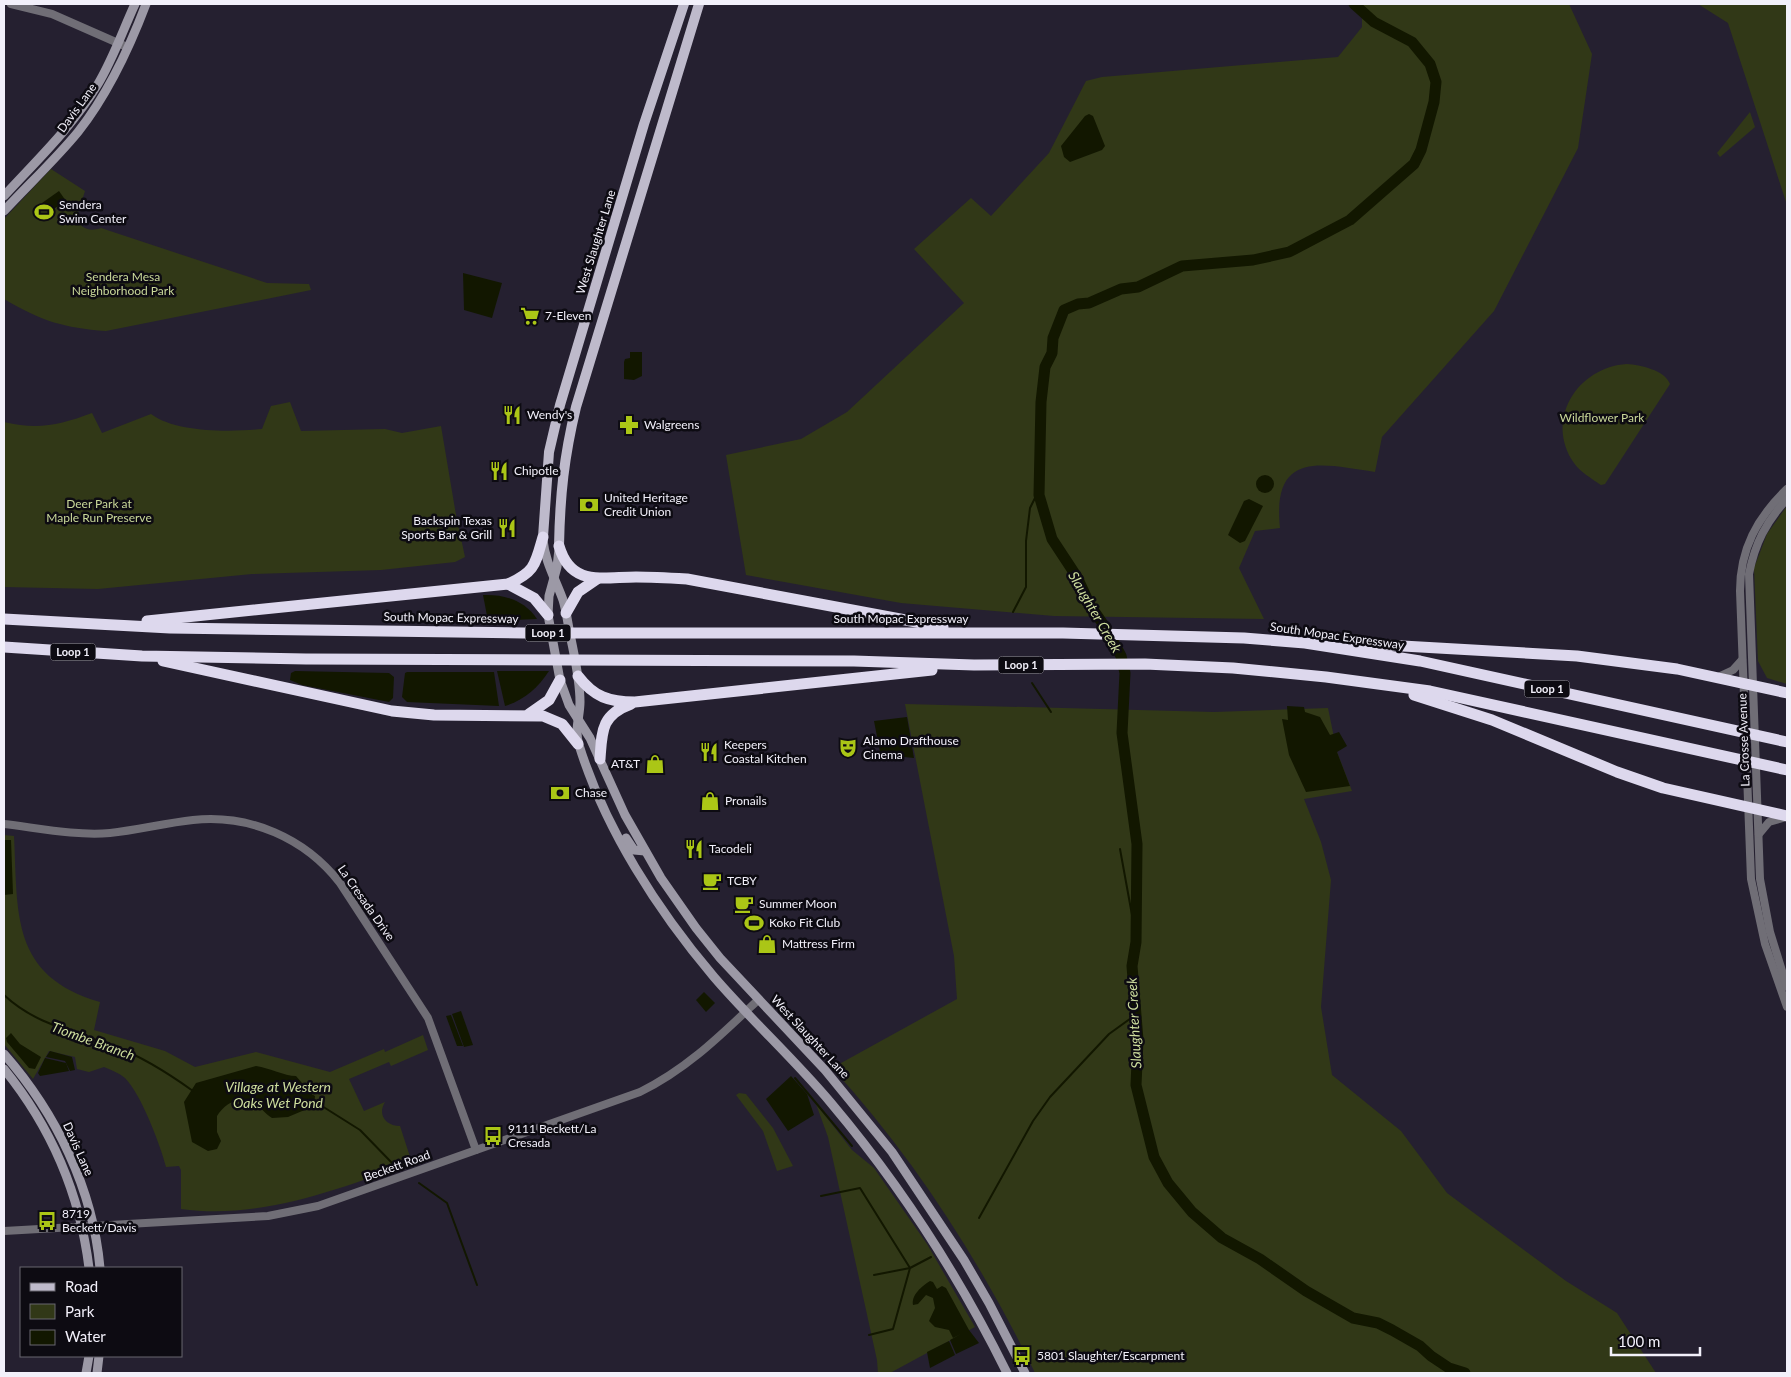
<svg xmlns="http://www.w3.org/2000/svg" width="1791" height="1377" font-family="Lato,sans-serif">
<rect width="100%" height="100%" fill="#252030"/>
<g fill="#313817">
<path d="M1357,4H1569L1592,54L1578,148L1494,311L1382,437L1375,472C1321,464 1272,450 1280,528L1255,531L1239,568L1264,619L1054,616L901,603L746,575L726,455L801,439L847,412L964,303L914,249L971,198L991,216L1049,153L1086,81L1102,77L1338,57L1362,27V11Z"/>
<polygon points="1698,4 1787,4 1787,205 1728,23"/>
<polygon points="1750,112 1755,127 1720,157 1717,153"/>
<path d="M51,169L85,191L77,216C79,229 90,232 101,228L267,283L309,284L311,290L106,331C64,328 41,321 4,299V219Z"/>
<path d="M1627,364C1640,365 1665,370 1670,384L1605,484L1601,485C1591,478 1580,472 1574,463C1544,419 1578,367 1627,364Z"/>
<path d="M290,402L301,431L385,429L402,433L441,426L456,515L465,557L455,562L381,570L252,574L98,589L4,587V422C38,430 60,425 92,413L102,433L151,414C176,433 231,432 262,429L271,406Z"/>
<polygon points="1787,506 1787,684 1767,678 1758,661 1754,568 1767,534"/>
<path d="M905,704L1214,712L1328,708L1337,752L1352,791L1304,799L1321,842L1331,880L1321,1007L1332,1075L1401,1131L1447,1193L1566,1281L1617,1313L1656,1373H1035C982,1264 914,1157 832,1068L957,999L954,956Z"/>
<path d="M4,835L14,836C18,913 10,976 100,1002L94,1030L165,1051L195,1067L256,1052L330,1072L384,1049L385,1052L423,1035L428,1050L391,1066L389,1062L349,1079L364,1111L385,1102C377,1115 386,1126 400,1126L412,1163C338,1189 261,1220 181,1209V1170L179,1166L166,1167C160,1144 141,1094 125,1078C119,1073 111,1070 104,1067L89,1072L77,1069L75,1057L49,1051L33,1079L4,1044Z"/>
<polygon points="739,1093 746,1094 773,1128 793,1166 777,1171 763,1131 736,1095"/>
<polygon points="816,1104 852,1150 874,1168 927,1244 975,1327 890,1373 878,1373 877,1360 828,1137"/>
</g>
<g fill="#121700">
<polygon points="1089,114 1093,116 1105,146 1102,150 1070,162 1064,157 1061,146 1085,116"/>
<polygon points="59,191 66,201 49,212 42,203"/>
<polygon points="463,273 502,283 492,318 464,310"/>
<polygon points="630,352 642,352 642,376 634,380 624,379 624,362 625,359 630,358"/>
<circle cx="1265" cy="484" r="9"/>
<polygon points="1249,499 1263,506 1245,541 1240,543 1228,535 1244,501"/>
<path d="M483,595C505,594 525,601 537,619L488,621Z"/>
<polygon points="295,671 389,673 394,677 393,698 389,702 302,685 290,680 291,673"/>
<path d="M497,671H549C538,688 524,700 505,706Z"/>
<polygon points="407,672 494,672 499,706 407,702 402,697 405,673"/>
<polygon points="1287,706 1304,707 1305,712 1320,717 1330,735 1339,732 1347,746 1337,752 1350,786 1306,792 1289,755 1282,719 1288,720"/>
<polygon points="907,717 914,758 894,756 881,757 874,721"/>
<polygon points="4,840 11,840 13,894 4,895"/>
<polygon points="704,992 715,1003 706,1012 696,1000"/>
<polygon points="461,1011 473,1045 464,1047 452,1014"/>
<polygon points="451,1015 463,1046 457,1046 446,1016"/>
<polygon points="11,1033 20,1044 41,1057 35,1069 29,1068 7,1042 6,1038"/>
<polygon points="50,1051 72,1057 75,1070 70,1071 65,1061 46,1057"/>
<polygon points="45,1058 66,1063 69,1071 40,1076 38,1073"/>
<path d="M256,1066C270,1068 284,1076 296,1076L302,1083L303,1089L315,1096L314,1106L288,1117L272,1118C265,1114 261,1107 254,1102C240,1094 224,1104 217,1116V1132L221,1141L217,1149L208,1151L192,1142L184,1102L196,1083Z"/>
<polygon points="791,1076 807,1094 814,1115 788,1131 766,1099"/>
<path d="M930,1281L933,1282L937,1289L942,1286L946,1288L969,1330L979,1343L956,1354L950,1340L961,1334L953,1338L949,1330L935,1327L929,1321L935,1308L933,1298L926,1295L918,1304L913,1305C911,1295 922,1286 930,1281Z"/>
<polygon points="949,1341 955,1355 930,1368 927,1352"/>
</g>
<g fill="none" stroke-linecap="round" stroke-linejoin="round">
<g stroke="#121700" stroke-width="2">
<polyline points="1013,612 1026,587 1026,541 1030,508 1039,490"/>
<polyline points="1032,683 1051,712"/>
<polyline points="1120,849 1132,915 1137,917"/>
<path d="M4,995C36,1025 74,1031 114,1046C143,1057 168,1073 193,1091"/>
<polyline points="795,1078 852,1146"/>
<polyline points="314,1101 360,1130 394,1165"/>
<polyline points="419,1183 447,1203 477,1285"/>
<polyline points="821,1196 860,1188 910,1268 893,1329 869,1335"/>
<polyline points="979,1218 1033,1121 1050,1097 1109,1034 1134,1016"/>
<polyline points="874,1275 910,1268 931,1257"/>
</g>
<polyline stroke="#121700" stroke-width="11" points="1354,4 1374,22 1412,42 1430,64 1436,82 1434,102 1421,150 1414,164 1350,220 1289,252 1253,260 1182,266 1138,287 1121,289 1089,303 1078,304 1064,310 1053,338 1052,353 1045,367 1041,402 1039,495 1052,539 1077,577 1090,605 1105,627 1121,656 1125,673 1122,733 1137,844 1136,942 1132,966 1138,1040 1136,1085 1154,1157 1168,1183 1192,1212 1222,1238 1260,1259 1306,1291 1353,1318 1378,1323 1392,1330 1420,1346 1431,1356 1449,1368 1465,1373"/>
<g stroke="#706e76" stroke-width="8">
<polyline points="11,4 52,14 127,47"/>
<path d="M1787,489C1757,518 1740,549 1740,591L1751,879L1765,944L1787,1007"/>
<path d="M1787,499C1766,522 1755,543 1749,574L1760,879L1770,932L1787,987"/>
<polyline points="1718,677 1733,670 1742,660"/>
<path d="M4,824C38,828 76,836 110,833C138,830 165,823 193,820C250,814 305,838 340,883L428,1018L476,1150"/>
<polyline points="1759,834 1769,822 1783,818"/>
<path d="M4,1231L268,1216L318,1206L640,1092C687,1069 721,1035 758,1000"/>
</g>
<g stroke="#9c99a6" stroke-width="9">
<path d="M4,196C37,160 73,126 98,84C113,59 123,30 135,4"/>
<path d="M4,211C28,185 55,160 78,132C108,94 129,49 146,4"/>
<path d="M543,540C545,562 556,580 563,600C567,613 568,626 571,639C575,659 580,681 580,702C580,716 574,731 579,745C605,829 658,911 714,977C751,1020 794,1059 831,1103C901,1186 959,1276 1007,1373"/>
<polyline points="559,549 557,567 549,596 548,615 560,680 569,705 590,738 625,815 661,878 696,928 720,958 825,1070 892,1152 964,1260 989,1303 1025,1373"/>
<polyline points="626,838 634,850 645,851"/>
<path d="M4,1054C56,1113 93,1189 100,1268"/>
<path d="M4,1069C51,1127 80,1195 89,1268"/>
<polyline points="86,1373 89,1356"/>
<polyline points="97,1373 99,1356"/>
</g>
<g stroke="#bebacb" stroke-width="10">
<polyline points="543,537 549,452 560,405 644,124 684,4"/>
<path d="M559,546C560,495 564,457 576,407L699,4"/>
</g>
<g stroke="#ddd8ed" stroke-width="11">
<path d="M559,546C571,587 602,577 636,577C653,577 670,578 687,579L943,627"/>
<polyline points="508,584 534,598 548,615"/>
<polyline points="566,613 578,592 597,579"/>
<polyline points="4,619 170,628 523,633 1063,633 1244,638 1305,643 1420,661 1787,742"/>
<path d="M147,621L508,584C535,572 535,565 543,537"/>
<polyline points="1350,643 1577,656 1677,669 1787,693"/>
<polyline points="4,647 142,656 306,659 854,661 974,665 1145,664 1233,668 1326,677 1430,691 1787,770"/>
<polyline points="163,661 392,711 434,715 543,716 562,724 578,744"/>
<path d="M578,676C594,697 609,702 635,702L932,670"/>
<polyline points="1414,695 1492,720 1617,772 1663,788 1787,816"/>
<polyline points="529,714 549,700 560,680"/>
<path d="M600,759C602,731 601,715 631,704"/>
</g>
</g>
<defs>
<g id="stadium-bare" transform="scale(1.5)"><path d="M0-5a6.5 5 0 1 0 0 10a6.5 5 0 1 0 0-10ZM-3.5-1.8h7v3.6h-7Z" fill="#abc616" stroke="#0d0b12" stroke-width="2.5" paint-order="stroke"/></g>
<g id="supermarket-bare" transform="scale(1.5)"><path d="M-6-5.5h2.5l.6 2H6L4.5 2H-2.5L-4.4-4H-6ZM-1.5 3.2a1.3 1.3 0 1 0 .1 0ZM3 3.2a1.3 1.3 0 1 0 .1 0Z" fill="#abc616" stroke="#0d0b12" stroke-width="2.5" paint-order="stroke"/></g>
<g id="restaurant-bare" transform="scale(1.5)"><path d="M-5-6h1v4h1v-4h1v4h1v-4h1v5L-1.5 .5V6h-2V.5L-5-1ZM5-6V6H3V1.5H1.5Q1.5-4 5-6Z" fill="#abc616" stroke="#0d0b12" stroke-width="2.5" paint-order="stroke"/></g>
<g id="pharmacy-bare" transform="scale(1.5)"><path d="M-2-6h4v4h4v4h-4v4h-4v-4h-4v-4h4Z" fill="#abc616" stroke="#0d0b12" stroke-width="2.5" paint-order="stroke"/></g>
<g id="bank-bare" transform="scale(1.5)"><path d="M-6-4H6V4H-6ZM0-2.3a2.3 2.3 0 1 0 0 4.6a2.3 2.3 0 1 0 0-4.6Z" fill="#abc616" stroke="#0d0b12" stroke-width="2.5" paint-order="stroke"/></g>
<g id="theatre-bare" transform="scale(1.5)"><path d="M-5-5.5Q0-4 5-5.5V0Q5 5 0 6Q-5 5-5 0ZM-3.3-2.5H-1v1.5H-3.3ZM1-2.5H3.3v1.5H1ZM-2.8 1Q0 5.5 2.8 1Z" fill="#abc616" stroke="#0d0b12" stroke-width="2.5" paint-order="stroke"/></g>
<g id="shop-bare" transform="scale(1.5)"><path d="M-5-2.5h2.3a2.7 3.5 0 0 1 5.4 0H5L5.5 6h-11ZM-1.5-2.5h3a1.5 2.3 0 0 0-3 0Z" fill="#abc616" stroke="#0d0b12" stroke-width="2.5" paint-order="stroke"/></g>
<g id="cafe-bare" transform="scale(1.5)"><path d="M-5.5-4.5H6V0H3Q3 3.5 0 3.5H-2.5Q-5.5 3.5-5.5 0ZM3-3.2v2h1.7v-2ZM-6 4.5H4V6H-6Z" fill="#abc616" stroke="#0d0b12" stroke-width="2.5" paint-order="stroke"/></g>
<g id="bus-bare" transform="scale(1.5)"><path d="M-5-6H5V4H4V6H2V4H-2V6H-4V4H-5ZM-3.5-4V0h7V-4ZM-3.5 1.2v1.5H-2V1.2ZM2 1.2v1.5H3.5V1.2Z" fill="#abc616" stroke="#0d0b12" stroke-width="2.5" paint-order="stroke"/></g>
</defs>
<g fill-rule="evenodd">
<use href="#stadium-bare" x="44" y="212"/>
<use href="#supermarket-bare" x="530" y="316"/>
<use href="#restaurant-bare" x="512" y="415"/>
<use href="#pharmacy-bare" x="629" y="425"/>
<use href="#restaurant-bare" x="499" y="471"/>
<use href="#bank-bare" x="589" y="505"/>
<use href="#restaurant-bare" x="507" y="528"/>
<use href="#theatre-bare" x="848" y="748"/>
<use href="#restaurant-bare" x="709" y="752"/>
<use href="#shop-bare" x="655" y="764"/>
<use href="#bank-bare" x="560" y="793"/>
<use href="#shop-bare" x="710" y="801"/>
<use href="#restaurant-bare" x="694" y="849"/>
<use href="#cafe-bare" x="712" y="881"/>
<use href="#cafe-bare" x="744" y="904"/>
<use href="#stadium-bare" x="754" y="923"/>
<use href="#shop-bare" x="767" y="944"/>
<use href="#bus-bare" x="493" y="1136"/>
<use href="#bus-bare" x="47" y="1221"/>
<use href="#bus-bare" x="1022" y="1356"/>
</g>
<g text-anchor="middle" stroke-width="5" stroke-linejoin="round" paint-order="stroke">
<g fill="#0d0b12" stroke="#adabb4" stroke-width="1">
<rect x="525.5" y="624.5" width="45" height="17" rx="4"/>
<rect x="50.5" y="643.5" width="45" height="17" rx="4"/>
<rect x="998.5" y="656.5" width="45" height="17" rx="4"/>
<rect x="1524.5" y="680.5" width="45" height="17" rx="4"/>
</g>
<g font-size="11" font-weight="bold" fill="#f2f0fa">
<text x="548" y="637">Loop 1</text>
<text x="73" y="656">Loop 1</text>
<text x="1021" y="669">Loop 1</text>
<text x="1547" y="693">Loop 1</text>
</g>
<g font-size="12" fill="#f2f0fa" stroke="#0d0b12">
<text transform="translate(77 108) rotate(-54)" y="4">Davis Lane</text>
<text transform="translate(596 242) rotate(-73)" y="4">West Slaughter Lane</text>
<text transform="translate(451 618) rotate(1)" y="4">South Mopac Expressway</text>
<text x="901" y="623">South Mopac Expressway</text>
<text transform="translate(1337 636) rotate(8)" y="4">South Mopac Expressway</text>
<text transform="translate(1744 740) rotate(-92)" y="4">La Crosse Avenue</text>
<text transform="translate(366 903) rotate(55)" y="4">La Cresada Drive</text>
<text transform="translate(810 1037) rotate(47)" y="4">West Slaughter Lane</text>
<text transform="translate(78 1149) rotate(66)" y="4">Davis Lane</text>
<text transform="translate(397 1166) rotate(-20)" y="4">Beckett Road</text>
</g>
<g font-size="12" fill="#f2f0fa" stroke="#0d0b12" text-anchor="start">
<text x="59" y="209">Sendera<tspan x="59" dy="14">Swim Center</tspan></text>
<text x="545" y="320">7-Eleven</text>
<text x="527" y="419">Wendy's</text>
<text x="644" y="429">Walgreens</text>
<text x="514" y="475">Chipotle</text>
<text x="604" y="502">United Heritage<tspan x="604" dy="14">Credit Union</tspan></text>
<text x="492" y="525" text-anchor="end">Backspin Texas<tspan x="492" dy="14">Sports Bar &amp; Grill</tspan></text>
<text x="863" y="745">Alamo Drafthouse<tspan x="863" dy="14">Cinema</tspan></text>
<text x="724" y="749">Keepers<tspan x="724" dy="14">Coastal Kitchen</tspan></text>
<text x="640" y="768" text-anchor="end">AT&amp;T</text>
<text x="575" y="797">Chase</text>
<text x="725" y="805">Pronails</text>
<text x="709" y="853">Tacodeli</text>
<text x="727" y="885">TCBY</text>
<text x="759" y="908">Summer Moon</text>
<text x="769" y="927">Koko Fit Club</text>
<text x="782" y="948">Mattress Firm</text>
<text x="508" y="1133">9111 Beckett/La<tspan x="508" dy="14">Cresada</tspan></text>
<text x="62" y="1218">8719<tspan x="62" dy="14">Beckett/Davis</tspan></text>
<text x="1037" y="1360">5801 Slaughter/Escarpment</text>
</g>
<g font-size="12" fill="#c9d899" stroke="#0d0b12">
<text x="123" y="281">Sendera Mesa<tspan x="123" dy="14">Neighborhood Park</tspan></text>
<text x="1602" y="422">Wildflower Park</text>
<text x="99" y="508">Deer Park at<tspan x="99" dy="14">Maple Run Preserve</tspan></text>
</g>
<g font-size="14" font-style="italic" fill="#cede9e" stroke="#0d0b12">
<text transform="translate(1095 612) rotate(60)" y="5">Slaughter Creek</text>
<text transform="translate(1134 1023) rotate(-93)" y="5">Slaughter Creek</text>
<text transform="translate(93 1041) rotate(20)" y="5">Tiombe Branch</text>
<text x="278" y="1092">Village at Western<tspan x="278" dy="16">Oaks Wet Pond</tspan></text>
</g>
</g>
<rect width="1791" height="1377" fill="none" stroke="#f2f0fa" stroke-width="10"/>
<rect x="20" y="1267" width="162" height="90" fill="#0d0b12" stroke="#69676f"/>
<rect x="30" y="1283" width="25" height="8" fill="#bebacb" stroke="#69676f"/>
<text x="65" y="1292" font-size="15" fill="#f2f0fa">Road</text>
<rect x="30" y="1304" width="25" height="15" fill="#313817" stroke="#69676f"/>
<text x="65" y="1317" font-size="15" fill="#f2f0fa">Park</text>
<rect x="30" y="1330" width="25" height="15" fill="#121700" stroke="#69676f"/>
<text x="65" y="1342" font-size="15" fill="#f2f0fa">Water</text>
<path d="M1611 1347v8h89v-8" fill="none" stroke="#f2f0fa" stroke-width="2.5"/>
<text x="1618" y="1347" font-size="15" fill="#f2f0fa" stroke="#0d0b12" stroke-width="4" paint-order="stroke">100 m</text>
</svg>
